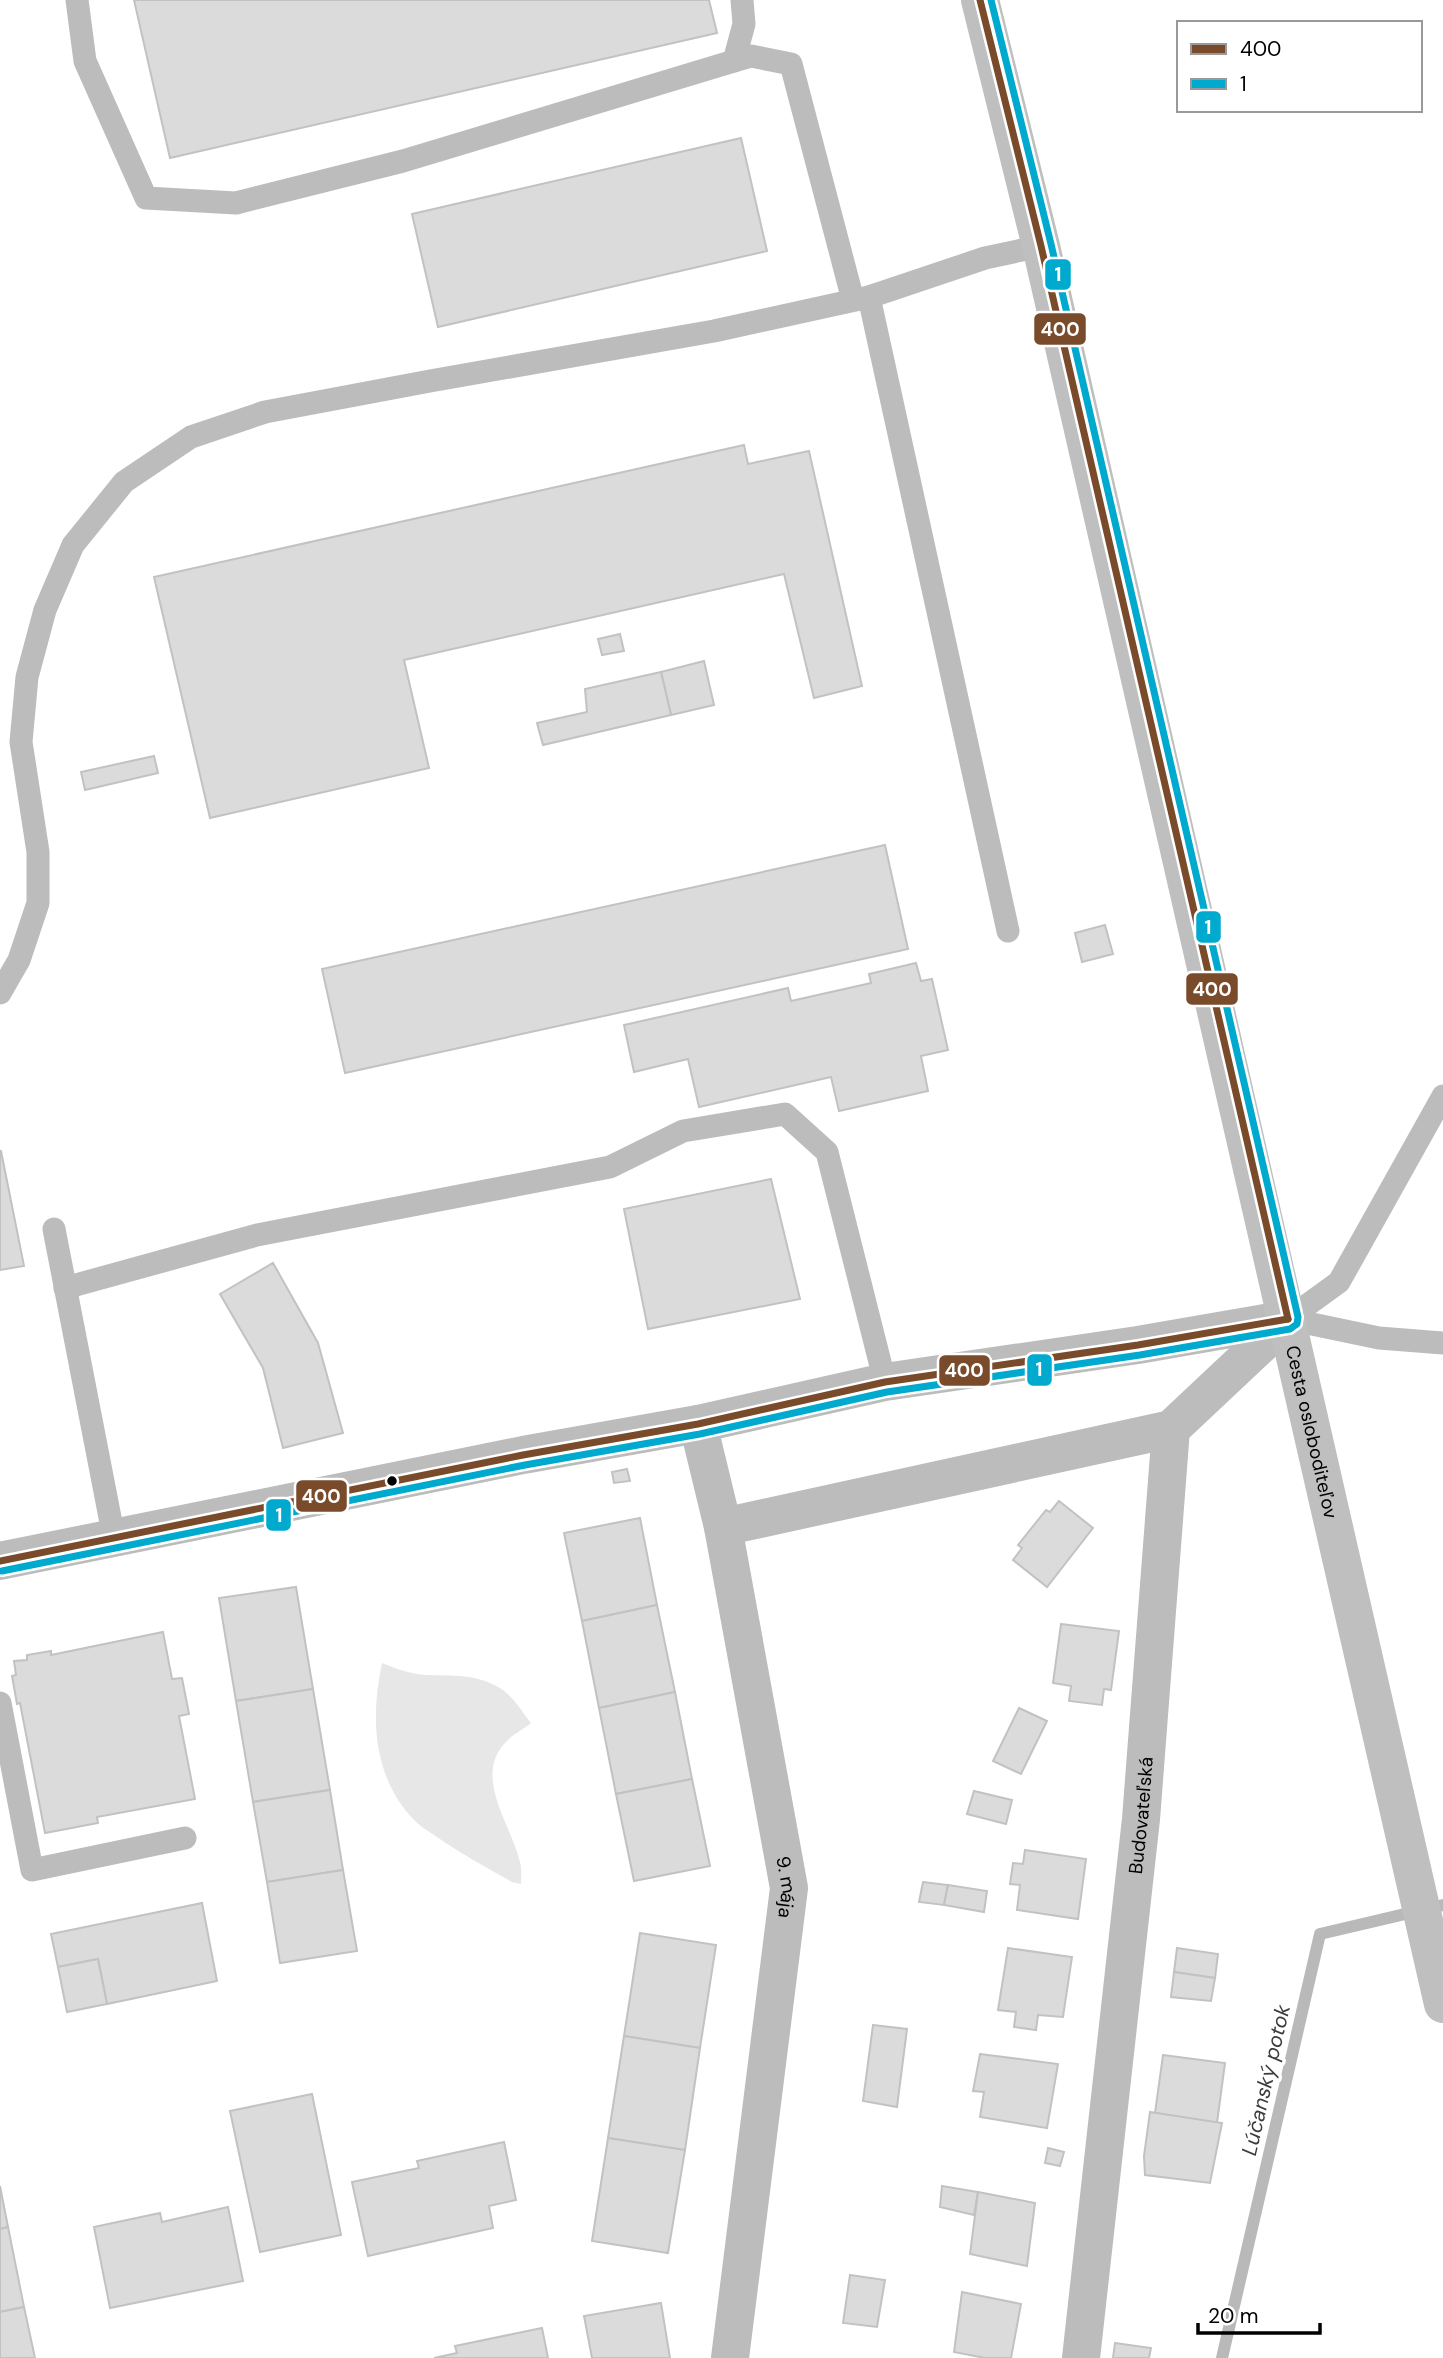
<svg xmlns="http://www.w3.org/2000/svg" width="1443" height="2358" font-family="'DM Sans',sans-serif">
<rect width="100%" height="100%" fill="#fff"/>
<path fill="#e7e7e7" d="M382,1663C397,1669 413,1675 429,1675C457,1676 479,1674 503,1690C514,1698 523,1713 531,1723C524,1729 515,1733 509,1739C470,1774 511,1823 520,1862C522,1869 521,1877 521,1884L512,1882C486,1867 461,1854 437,1837C430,1832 421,1827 415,1821C373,1778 370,1719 382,1663Z"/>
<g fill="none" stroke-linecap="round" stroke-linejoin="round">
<polyline stroke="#b9b9b9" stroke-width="12" points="1222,2358 1320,1934 1443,1905"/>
</g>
<g fill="#dbdbdb" stroke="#c2c2c2" stroke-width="2">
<polygon points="134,0 709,0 717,33 170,158"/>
<polygon points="741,138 767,251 438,327 412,214"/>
<polygon points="744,445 748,464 809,451 862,686 814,698 784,574 404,660 429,768 210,818 154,577"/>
<polygon points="620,634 624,651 602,655 598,639"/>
<polygon points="704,661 714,705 671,715 661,672"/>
<polygon points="661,672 671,715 543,745 537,723 587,712 585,689"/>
<polygon points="154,756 158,773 85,790 81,772"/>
<polygon points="885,845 908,949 345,1073 322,969"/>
<polygon points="1105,925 1113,954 1082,962 1075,933"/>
<polygon points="916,963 921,981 932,979 948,1050 921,1056 928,1091 839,1111 831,1077 699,1107 688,1059 634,1072 624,1025 788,988 791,1001 871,983 869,974"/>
<polygon points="1,1151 24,1266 0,1270 0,1151"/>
<polygon points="771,1179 800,1299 648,1329 624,1209"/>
<polygon points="273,1263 318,1343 343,1433 283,1448 263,1368 220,1294"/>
<polygon points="627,1469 630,1481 614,1483 612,1472"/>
<polygon points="1059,1501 1093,1528 1047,1587 1013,1560 1022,1548 1018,1545 1046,1510 1050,1512"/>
<polygon points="640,1518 657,1605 582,1621 564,1533"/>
<polygon points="296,1587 313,1689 236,1701 219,1598"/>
<polygon points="657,1605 675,1692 599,1708 582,1621"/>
<polygon points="1061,1624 1119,1631 1111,1690 1104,1689 1102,1705 1069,1701 1071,1686 1053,1683"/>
<polygon points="163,1632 172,1679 182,1678 189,1714 179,1716 195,1799 97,1817 98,1823 45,1833 20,1703 17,1704 12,1676 16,1675 14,1661 27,1660 27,1655 51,1651 51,1655"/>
<polygon points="313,1689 330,1790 253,1802 236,1701"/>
<polygon points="675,1692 692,1779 616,1794 599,1708"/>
<polygon points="1019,1708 1047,1721 1021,1774 993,1761"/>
<polygon points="692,1779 710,1866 634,1881 616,1794"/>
<polygon points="330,1790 343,1870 267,1882 253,1802"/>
<polygon points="974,1791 1012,1800 1006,1824 967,1814"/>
<polygon points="1025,1850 1086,1859 1078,1919 1017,1910 1020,1885 1010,1884 1013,1863 1023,1864"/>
<polygon points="343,1870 357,1951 280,1963 267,1882"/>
<polygon points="923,1882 948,1885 944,1905 919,1902"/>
<polygon points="948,1885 987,1891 984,1912 944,1905"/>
<polygon points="202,1903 217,1981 107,2004 98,1959 58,1967 51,1934"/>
<polygon points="640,1933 716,1945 700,2048 624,2036"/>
<polygon points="1008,1948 1072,1957 1063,2017 1038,2015 1036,2030 1014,2027 1016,2012 998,2010"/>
<polygon points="1177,1948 1218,1954 1215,1978 1174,1972"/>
<polygon points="98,1959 107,2004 67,2012 58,1967"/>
<polygon points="1174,1972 1215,1978 1211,2001 1171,1997"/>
<polygon points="873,2025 907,2029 897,2107 863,2101"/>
<polygon points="624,2036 700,2048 685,2150 608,2138"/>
<polygon points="980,2054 1058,2064 1047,2128 980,2117 984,2092 973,2091"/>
<polygon points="1163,2055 1225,2063 1217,2123 1155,2113"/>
<polygon points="312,2094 341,2235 260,2252 230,2111"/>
<polygon points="1150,2112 1222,2123 1210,2183 1145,2175 1144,2156"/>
<polygon points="608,2138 685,2150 668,2253 592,2241"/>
<polygon points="504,2142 516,2200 489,2206 493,2228 368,2256 352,2182 419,2168 417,2161"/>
<polygon points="1048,2148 1064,2152 1060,2166 1045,2163"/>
<polygon points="0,2186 8,2227 0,2229"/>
<polygon points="942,2186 978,2192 974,2215 940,2207"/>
<polygon points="978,2192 1035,2203 1027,2266 970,2254"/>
<polygon points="228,2207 243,2281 110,2308 94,2227 160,2213 162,2222"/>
<polygon points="8,2227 24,2307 0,2312 0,2229"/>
<polygon points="850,2275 885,2280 877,2327 843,2323"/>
<polygon points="962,2292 1021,2304 1011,2358 985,2358 954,2352"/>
<polygon points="661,2303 670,2358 592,2358 584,2316"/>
<polygon points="24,2307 35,2358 0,2358 0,2312"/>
<polygon points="542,2328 548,2358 434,2358 457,2353 455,2346"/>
<polygon points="1115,2343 1151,2348 1149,2358 1113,2358"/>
</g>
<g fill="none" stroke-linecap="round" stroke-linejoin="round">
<g stroke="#bcbcbc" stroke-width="23">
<polyline points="77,0 85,61 146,198 236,203 403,161 734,61 744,24 742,0"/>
<polyline points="734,61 751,56 791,64 853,300"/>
<polyline points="869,297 1008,931"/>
<polyline points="0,993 19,960 38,903 38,852 21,742 27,677 45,610 73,545 124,482 191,437 265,412 430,381 714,331 869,297 985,258 1041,246"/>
<polyline points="1443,1096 1339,1282 1288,1319 1379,1338 1443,1343"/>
<polyline points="54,1229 114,1538"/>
<polyline points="65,1288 257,1235 610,1167 683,1131 785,1114 827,1152 885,1382"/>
<polyline points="0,1703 32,1870 185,1838"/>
</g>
<g stroke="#bcbcbc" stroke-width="38">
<path id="s1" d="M698,1424L723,1527L789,1888L730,2358"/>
<polyline points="723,1527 1171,1429"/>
<polyline points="0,1561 523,1455 698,1424 885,1382 1138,1345 1288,1319"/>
<path id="s2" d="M1081,2358L1141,1819L1171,1429L1288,1319"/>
</g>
<path stroke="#bfbfbf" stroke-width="38" id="s3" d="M980,0L1041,246L1443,2004"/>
<g stroke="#fff" stroke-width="12">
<g id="bus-1">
<polyline points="980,0 1041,246 1288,1319"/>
<polyline points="0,1561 523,1455 698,1424 885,1382 1138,1345 1288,1319"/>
</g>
</g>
<g stroke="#fff" stroke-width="12">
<polyline id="bus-2" points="2,1571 525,1465 700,1434 887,1392 1140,1355 1290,1329 1297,1324 1298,1317 1051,244 991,0"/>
</g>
<use href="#bus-1" stroke="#7a4b2a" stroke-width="7"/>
<use href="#bus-2" stroke="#00a9ce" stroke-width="7"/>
</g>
<circle fill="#000" stroke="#fff" stroke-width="2.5" cx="392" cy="1481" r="6"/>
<g text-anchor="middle" stroke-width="7" stroke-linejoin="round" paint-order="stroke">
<g font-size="19" fill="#000" stroke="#fff">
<text dy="7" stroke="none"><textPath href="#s3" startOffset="1470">Cesta osloboditeľov</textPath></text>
<text dy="7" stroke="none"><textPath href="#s2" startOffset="546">Budovateľská</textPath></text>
<text dy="7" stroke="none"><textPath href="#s1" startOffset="472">9. mája</textPath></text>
</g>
<g font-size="21" font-style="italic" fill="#3c3c3c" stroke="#fff">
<text transform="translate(1266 2080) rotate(-77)" y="7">Lúčanský potok</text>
</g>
</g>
<g stroke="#fff" stroke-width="2.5">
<rect x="1044" y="258" width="28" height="33" rx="7" fill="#00a9ce"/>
<rect x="1033" y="312" width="54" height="34" rx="7" fill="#7a4b2a"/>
<rect x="1195" y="910" width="27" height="34" rx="7" fill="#00a9ce"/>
<rect x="1185" y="972" width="54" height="34" rx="7" fill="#7a4b2a"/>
<rect x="1026" y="1353" width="27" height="34" rx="7" fill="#00a9ce"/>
<rect x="938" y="1354" width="53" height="33" rx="7" fill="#7a4b2a"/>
<rect x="295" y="1479" width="53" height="34" rx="7" fill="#7a4b2a"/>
<rect x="265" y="1498" width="27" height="34" rx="7" fill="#00a9ce"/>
</g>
<g font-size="19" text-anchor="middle" font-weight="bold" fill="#fff">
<text x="1058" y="281">1</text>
<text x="1060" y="336">400</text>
<text x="1208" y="934">1</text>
<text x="1212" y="996">400</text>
<text x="1039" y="1376">1</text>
<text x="964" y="1377">400</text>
<text x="321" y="1503">400</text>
<text x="279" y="1522">1</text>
</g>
<rect x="1177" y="21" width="245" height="91" fill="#ffffff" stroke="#999999" stroke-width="2"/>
<rect x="1191" y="44" width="35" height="10" fill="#7a4b2a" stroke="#999999" stroke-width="2"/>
<text x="1240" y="56" font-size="21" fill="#000000">400</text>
<rect x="1191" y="79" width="35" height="10" fill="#00a9ce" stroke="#999999" stroke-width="2"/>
<text x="1240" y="91" font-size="21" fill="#000000">1</text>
<path d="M1198 2323v10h122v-10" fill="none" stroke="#000000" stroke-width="3.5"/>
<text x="1208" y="2323" font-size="21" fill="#000000" stroke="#ffffff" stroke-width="5" paint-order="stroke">20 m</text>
</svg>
